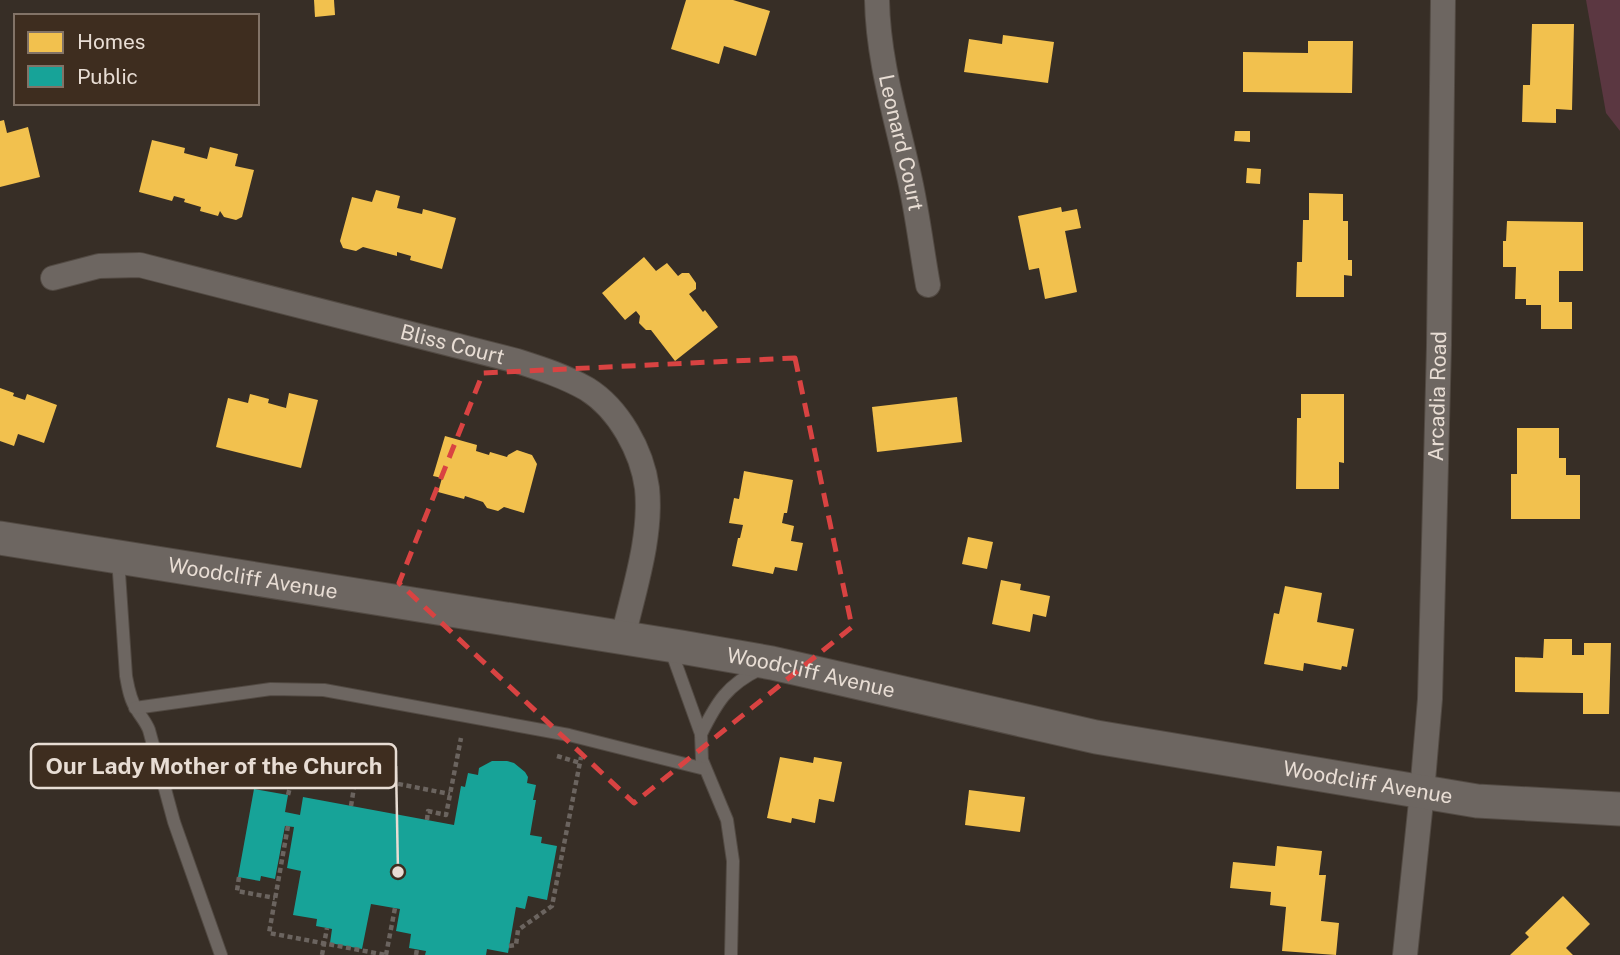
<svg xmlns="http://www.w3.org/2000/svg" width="1620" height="955" font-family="'Public Sans',sans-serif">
<rect width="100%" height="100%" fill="#372e26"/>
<polygon fill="#5b3741" points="1586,0 1620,0 1620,131 1606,113"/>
<g fill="#f2c14e">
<polygon points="314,0 334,0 335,15 315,17"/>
<polygon points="686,0 733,0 770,11 756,56 724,46 719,64 671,49"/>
<polygon points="1532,24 1574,24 1572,110 1556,109 1556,123 1522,122 1523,85 1530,85"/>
<polygon points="1003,35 1054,42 1048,83 964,72 969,39 1002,44"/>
<polygon points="1308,41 1353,41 1352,93 1243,92 1243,52 1308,53"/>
<polygon points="4,120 7,133 28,127 40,177 0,187 0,121"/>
<polygon points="1235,131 1250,131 1250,142 1234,141"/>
<polygon points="152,140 185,148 184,153 207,159 210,147 238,154 235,166 254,170 242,217 236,220 224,217 220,211 218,216 200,211 201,207 184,202 185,199 174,196 172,201 139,192"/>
<polygon points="1247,168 1261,169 1260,184 1246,183"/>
<polygon points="376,190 400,196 397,208 422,214 423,209 456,218 442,269 410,260 411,256 397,252 397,256 363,247 356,251 343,248 340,241 352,197 372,202"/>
<polygon points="1309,193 1343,194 1343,221 1348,221 1348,260 1352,260 1352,276 1344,275 1344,297 1296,297 1297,262 1302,262 1303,220 1309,220"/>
<polygon points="1061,207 1062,212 1077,209 1081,228 1065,231 1077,292 1045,299 1039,268 1029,270 1018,216"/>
<polygon points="1507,221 1583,222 1583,271 1559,271 1559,302 1572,302 1572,329 1541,329 1541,305 1526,305 1526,299 1515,299 1516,267 1503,267 1503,241 1506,241"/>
<polygon points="644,257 656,271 667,263 678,276 682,273 689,273 696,283 696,289 689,294 703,312 705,310 718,327 675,361 651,330 646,330 639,323 640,316 636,311 625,320 602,293"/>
<polygon points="0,388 14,393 13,396 25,400 27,394 57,405 44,443 18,434 14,446 0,441"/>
<polygon points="289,393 318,400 301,468 216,447 228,398 248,403 250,394 269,399 268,403 286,408"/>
<polygon points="1301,394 1344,394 1344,463 1339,462 1339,489 1296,489 1297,418 1301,418"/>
<polygon points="957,397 962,442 877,452 872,407"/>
<polygon points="1517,428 1559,428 1559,458 1566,458 1566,475 1580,475 1580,519 1511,519 1511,474 1517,474"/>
<polygon points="445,436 477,445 476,451 489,455 490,452 507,457 508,455 517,450 532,455 537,464 524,513 504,507 498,511 487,508 483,502 465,496 464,499 438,492 442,478 433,476"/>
<polygon points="744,471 793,480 787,513 784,513 782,523 794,526 791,541 803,543 797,571 775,567 773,574 732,566 738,538 740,538 743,525 729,523 734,498 739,499"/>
<polygon points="968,537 993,542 987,569 962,564"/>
<polygon points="1001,580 1021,584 1020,590 1050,596 1046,617 1033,614 1030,632 992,624"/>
<polygon points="1285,586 1322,593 1317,622 1354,629 1347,667 1342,666 1341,670 1304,663 1303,671 1264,664 1274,613 1279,614"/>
<polygon points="1544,639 1572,639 1572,655 1584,655 1584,643 1611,643 1609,714 1583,714 1583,693 1515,692 1515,657 1543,658"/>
<polygon points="780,757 813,763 814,757 842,762 834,802 819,799 815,823 792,818 791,823 767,818"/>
<polygon points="969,790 1025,797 1020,832 965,825"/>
<polygon points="1277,846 1322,851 1319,875 1326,875 1321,921 1339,923 1336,955 1282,951 1286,907 1270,905 1271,892 1230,888 1233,862 1275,866"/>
<polygon points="1563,896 1590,924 1566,948 1573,955 1510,955 1529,937 1525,933"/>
</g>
<polygon fill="#17a398" points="492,761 507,761 514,763 525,772 528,777 527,783 536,785 533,800 536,800 530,835 542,837 541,843 557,846 547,900 528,896 525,909 516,907 508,953 487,949 486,955 425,955 426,951 409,948 411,934 396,931 400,909 371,904 362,949 330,943 332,929 316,926 317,919 293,915 301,871 287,868 294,827 285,826 275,879 261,876 260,881 238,877 254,789 288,795 285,812 300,815 303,797 454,825 461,786 465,787 468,773 478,775 479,768"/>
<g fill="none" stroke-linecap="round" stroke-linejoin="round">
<g stroke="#524a43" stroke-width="14">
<g id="lane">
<path d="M118,558L126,676C128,687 130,700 137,710C141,717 146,722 149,730L174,822L221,955"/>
<polyline points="668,649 673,656 701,734 702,760 727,820 733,861 731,955"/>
<polyline points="135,708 271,689 324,690 569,735 705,769"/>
<path d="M701,734C717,702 727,685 760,669"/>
</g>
</g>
<g stroke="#524a43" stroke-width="26">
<g id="street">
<path id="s1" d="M877,0C878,63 898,123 911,185C918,218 922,252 928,285"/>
<path id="s2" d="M53,278L99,266L140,265L517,361C542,369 564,376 587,389C619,409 642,451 647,488C649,507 647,529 644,547C639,577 630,607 623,637"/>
<path id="s3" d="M1405,955L1422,792L1430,699L1439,345L1443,0"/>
</g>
</g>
<g stroke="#524a43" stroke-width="35">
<g id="secondary">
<path id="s4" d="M0,538L681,647L772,663L1096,737L1477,801L1620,809"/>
</g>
</g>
<g stroke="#6b645f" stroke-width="4.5" stroke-dasharray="5 3.5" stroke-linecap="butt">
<polyline points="557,756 580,763"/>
<polyline points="288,795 296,764 450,794"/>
<polyline points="351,806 356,775"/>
<polyline points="427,820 428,811 446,815 461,738"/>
<polyline points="288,826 269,933 386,955"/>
<polyline points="239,877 237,891 275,898"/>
<polyline points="509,946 516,945 518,930 552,906 581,757"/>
<polyline points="322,955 327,928"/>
<polyline points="386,955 395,908"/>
<polyline points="416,955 417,949"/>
</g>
<use href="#lane" stroke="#6d6661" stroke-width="12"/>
<use href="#street" stroke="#6d6661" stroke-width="24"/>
<use href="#secondary" stroke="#6d6661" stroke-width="33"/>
</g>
<path fill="none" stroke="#d94342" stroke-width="5" stroke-dasharray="14 9" stroke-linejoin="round" d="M795,358L852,627L634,803L399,583L483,373Z"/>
<g text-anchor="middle" stroke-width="7" stroke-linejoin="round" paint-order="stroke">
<g font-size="21" fill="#e8ddd4" stroke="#3e2d1f">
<text dy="7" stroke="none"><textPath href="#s1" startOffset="145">Leonard Court</textPath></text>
<text dy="7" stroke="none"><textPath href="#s2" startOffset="411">Bliss Court</textPath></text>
<text dy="7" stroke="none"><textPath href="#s3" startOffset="560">Arcadia Road</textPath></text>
<text dy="7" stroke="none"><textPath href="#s4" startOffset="256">Woodcliff Avenue</textPath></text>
<text dy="7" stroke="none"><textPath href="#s4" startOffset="822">Woodcliff Avenue</textPath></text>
<text dy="7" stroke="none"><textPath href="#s4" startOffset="1390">Woodcliff Avenue</textPath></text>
</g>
</g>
<path fill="none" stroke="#e8ddd4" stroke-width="2.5" d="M398 872L396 766"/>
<circle fill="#e8ddd4" stroke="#3e2d1f" stroke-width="2.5" cx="398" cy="872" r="7"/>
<rect fill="#3e2d1f" stroke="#e8ddd4" stroke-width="2.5" x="31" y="744" width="365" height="44" rx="7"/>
<g font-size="23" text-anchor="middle" font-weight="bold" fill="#e8ddd4">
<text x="214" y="774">Our Lady Mother of the Church</text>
</g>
<rect x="14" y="14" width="245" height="91" fill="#3e2d1f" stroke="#827367" stroke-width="2"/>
<rect x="28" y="32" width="35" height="21" fill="#f2c14e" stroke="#827367" stroke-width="2"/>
<text x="77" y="49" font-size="21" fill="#e8ddd4">Homes</text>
<rect x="28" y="66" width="35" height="21" fill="#17a398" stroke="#827367" stroke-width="2"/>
<text x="77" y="84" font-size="21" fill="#e8ddd4">Public</text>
</svg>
